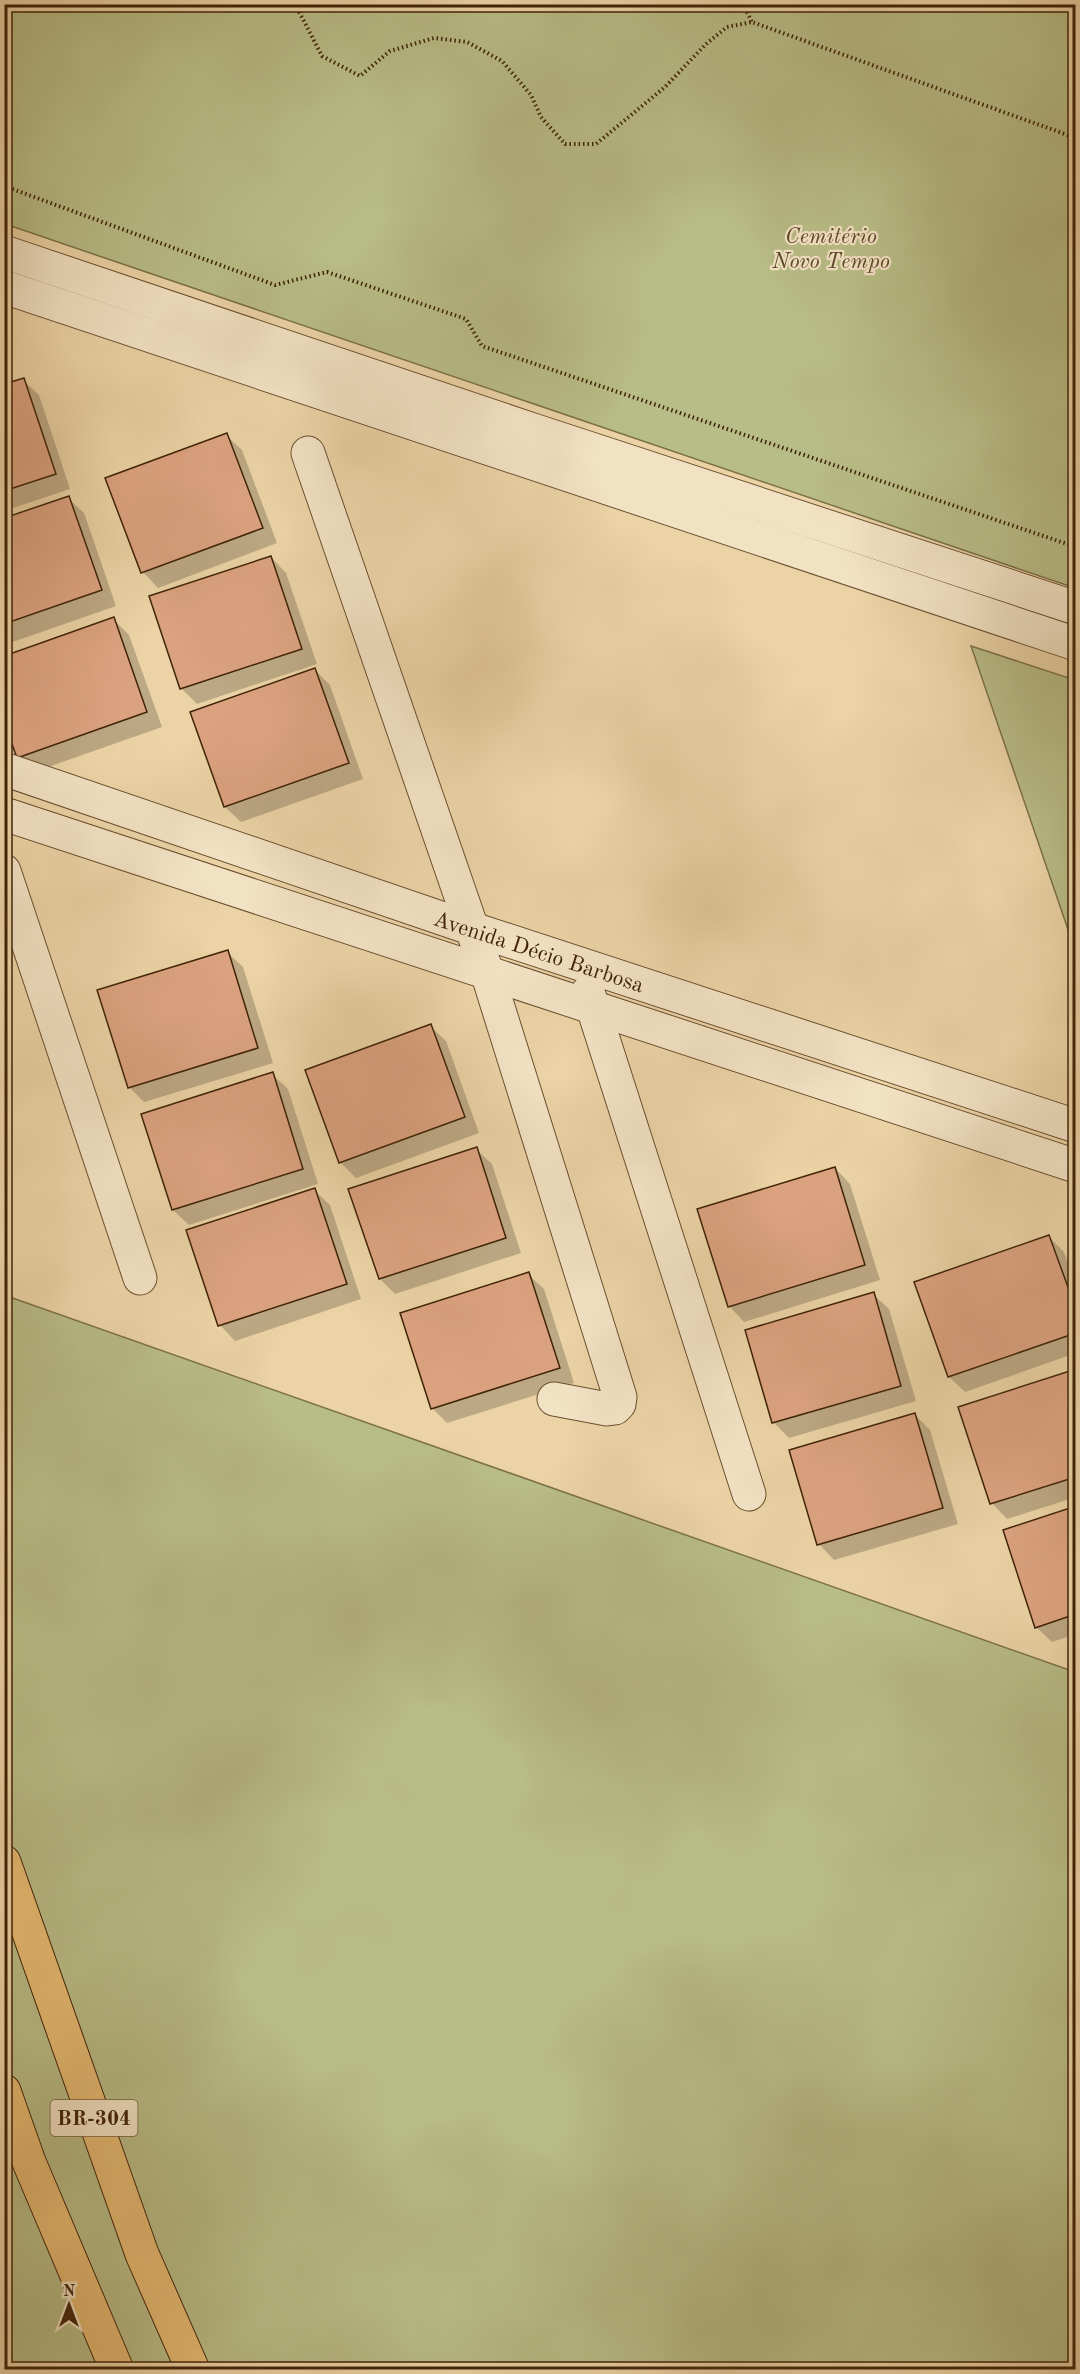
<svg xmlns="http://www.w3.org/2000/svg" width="1080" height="2374" font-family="'Old Standard TT',serif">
<rect width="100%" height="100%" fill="#ebd3a5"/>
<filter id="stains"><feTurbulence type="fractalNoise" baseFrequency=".00333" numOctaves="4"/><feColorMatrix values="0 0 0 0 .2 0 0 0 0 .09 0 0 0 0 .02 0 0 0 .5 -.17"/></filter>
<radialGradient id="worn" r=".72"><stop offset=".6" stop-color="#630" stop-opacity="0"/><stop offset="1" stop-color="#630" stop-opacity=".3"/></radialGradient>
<g fill="#b8bc86" stroke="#7c7047" stroke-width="1.5">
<polygon points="5,4 1075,5 1075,588 5,224"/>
<polygon points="971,646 1075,680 1075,950"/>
<polygon points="4,1295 1075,1672 1075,2369 5,2369"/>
</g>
<g fill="#0003">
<polygon points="23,380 39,395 70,489 4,511 4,386"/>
<polygon points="226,435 242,450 277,543 158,588 143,572 107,479"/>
<polygon points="68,498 84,513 116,606 4,645 4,520"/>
<polygon points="271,557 286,573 317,664 197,704 182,689 151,597"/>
<polygon points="113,619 129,635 162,727 34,772 18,757"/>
<polygon points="314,669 330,685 363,779 241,822 225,807 192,713"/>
<polygon points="227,952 243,967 273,1063 144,1102 129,1087"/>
<polygon points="430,1026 446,1041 479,1133 356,1178 340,1162"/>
<polygon points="272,1074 288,1089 318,1184 189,1225 173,1210 143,1115"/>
<polygon points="476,1149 492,1164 521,1253 395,1294 380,1279"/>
<polygon points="835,1168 850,1184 880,1280 744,1322 729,1306"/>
<polygon points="314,1190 330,1205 361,1299 235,1341 220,1325"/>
<polygon points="1049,1237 1064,1252 1076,1284 1076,1353 965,1392 949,1377 916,1283"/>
<polygon points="528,1274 544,1289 574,1383 447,1423 432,1408"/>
<polygon points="873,1294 889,1309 916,1401 789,1438 774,1423 747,1331"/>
<polygon points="1076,1371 1076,1497 1007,1519 992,1503"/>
<polygon points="915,1415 930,1430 958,1524 834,1560 819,1544"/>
<polygon points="1076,1508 1076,1634 1052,1642 1036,1627"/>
</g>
<g fill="#dba27f" stroke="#402308" stroke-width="1.5">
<polygon points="24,378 56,474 4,491 4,384"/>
<polygon points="227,433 263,528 141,573 105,478"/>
<polygon points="69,496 102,590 4,624 4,518"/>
<polygon points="271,556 302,649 180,689 149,596"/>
<polygon points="114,617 147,712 17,758 4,722 4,656"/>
<polygon points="315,668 349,763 224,807 190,712"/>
<polygon points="228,950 258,1048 128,1088 97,990"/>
<polygon points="431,1024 465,1117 339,1163 305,1070"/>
<polygon points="273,1072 303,1169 172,1210 141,1114"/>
<polygon points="477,1147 506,1238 379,1279 348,1189"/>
<polygon points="835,1167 865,1265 728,1307 697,1209"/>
<polygon points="315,1188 347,1284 218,1326 186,1230"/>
<polygon points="1049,1235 1076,1309 1076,1333 948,1377 914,1282"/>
<polygon points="529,1272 560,1368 431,1409 400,1313"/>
<polygon points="874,1292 901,1386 772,1423 745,1330"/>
<polygon points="1076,1369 1076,1477 990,1504 958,1407"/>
<polygon points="915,1413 943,1508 817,1545 789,1450"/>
<polygon points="1076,1506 1076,1614 1035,1628 1003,1530"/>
</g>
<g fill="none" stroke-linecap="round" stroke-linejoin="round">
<g stroke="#6b4f2f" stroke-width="35">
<g id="minor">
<polyline points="4,252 533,430 1076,608"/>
<polyline points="4,287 1076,644"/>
<polyline points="308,453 487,972 620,1397 619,1404 615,1408 607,1409 554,1399"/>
<polyline points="4,769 473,929 1076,1126"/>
<polyline points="4,814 1076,1166"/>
<polyline points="4,871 140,1278"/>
<polyline points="588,992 749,1494"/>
</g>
</g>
<g stroke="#402308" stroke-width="35">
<g id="highway">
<polyline points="4,1862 142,2254 193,2370"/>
<polyline points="4,2091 29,2162 117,2370"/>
</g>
</g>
<g stroke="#402308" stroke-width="4" stroke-dasharray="1.5 3" stroke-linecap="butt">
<polyline points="295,4 322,56 360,76 390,51 434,38 467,42 502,61 531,95 541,117 565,144 596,144 665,87 706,44 727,27 752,22 1076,138"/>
<polyline points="743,4 752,22"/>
<polyline points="4,186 275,285 327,272 466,319 482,346 1076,547"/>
</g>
<use href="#minor" stroke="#f2e2c4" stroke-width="33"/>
<use href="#highway" stroke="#e6ba72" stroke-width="33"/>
</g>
<g text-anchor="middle" stroke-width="4.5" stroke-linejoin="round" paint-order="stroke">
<rect fill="#f2e2c4" stroke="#755c40" stroke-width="1.5" x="50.5" y="2100" width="87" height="36" rx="4.5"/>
<g font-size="21" font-weight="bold" fill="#402308">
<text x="94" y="2125">BR-304</text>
</g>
<g font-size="22" font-style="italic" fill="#5e4928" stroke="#f2e2c4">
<text x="831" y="243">Cemitério<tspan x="831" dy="25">Novo Tempo</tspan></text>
</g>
<g font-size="22" fill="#402308" stroke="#f2e2c4">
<text transform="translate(539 951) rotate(18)" y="8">Avenida Décio Barbosa</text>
</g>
</g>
<rect width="1080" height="2374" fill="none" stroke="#ebd3a5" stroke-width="24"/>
<rect x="6" y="6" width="1068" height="2362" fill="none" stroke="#402308" stroke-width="3"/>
<rect x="12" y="12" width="1056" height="2350" fill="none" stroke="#402308" stroke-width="1.5"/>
<g transform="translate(69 2305)" stroke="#f2e2c4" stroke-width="4.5" paint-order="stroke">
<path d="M0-4.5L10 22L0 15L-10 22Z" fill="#402308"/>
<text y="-9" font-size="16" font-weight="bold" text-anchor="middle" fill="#402308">N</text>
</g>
<rect width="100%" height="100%" filter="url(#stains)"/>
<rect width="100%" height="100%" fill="url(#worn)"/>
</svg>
